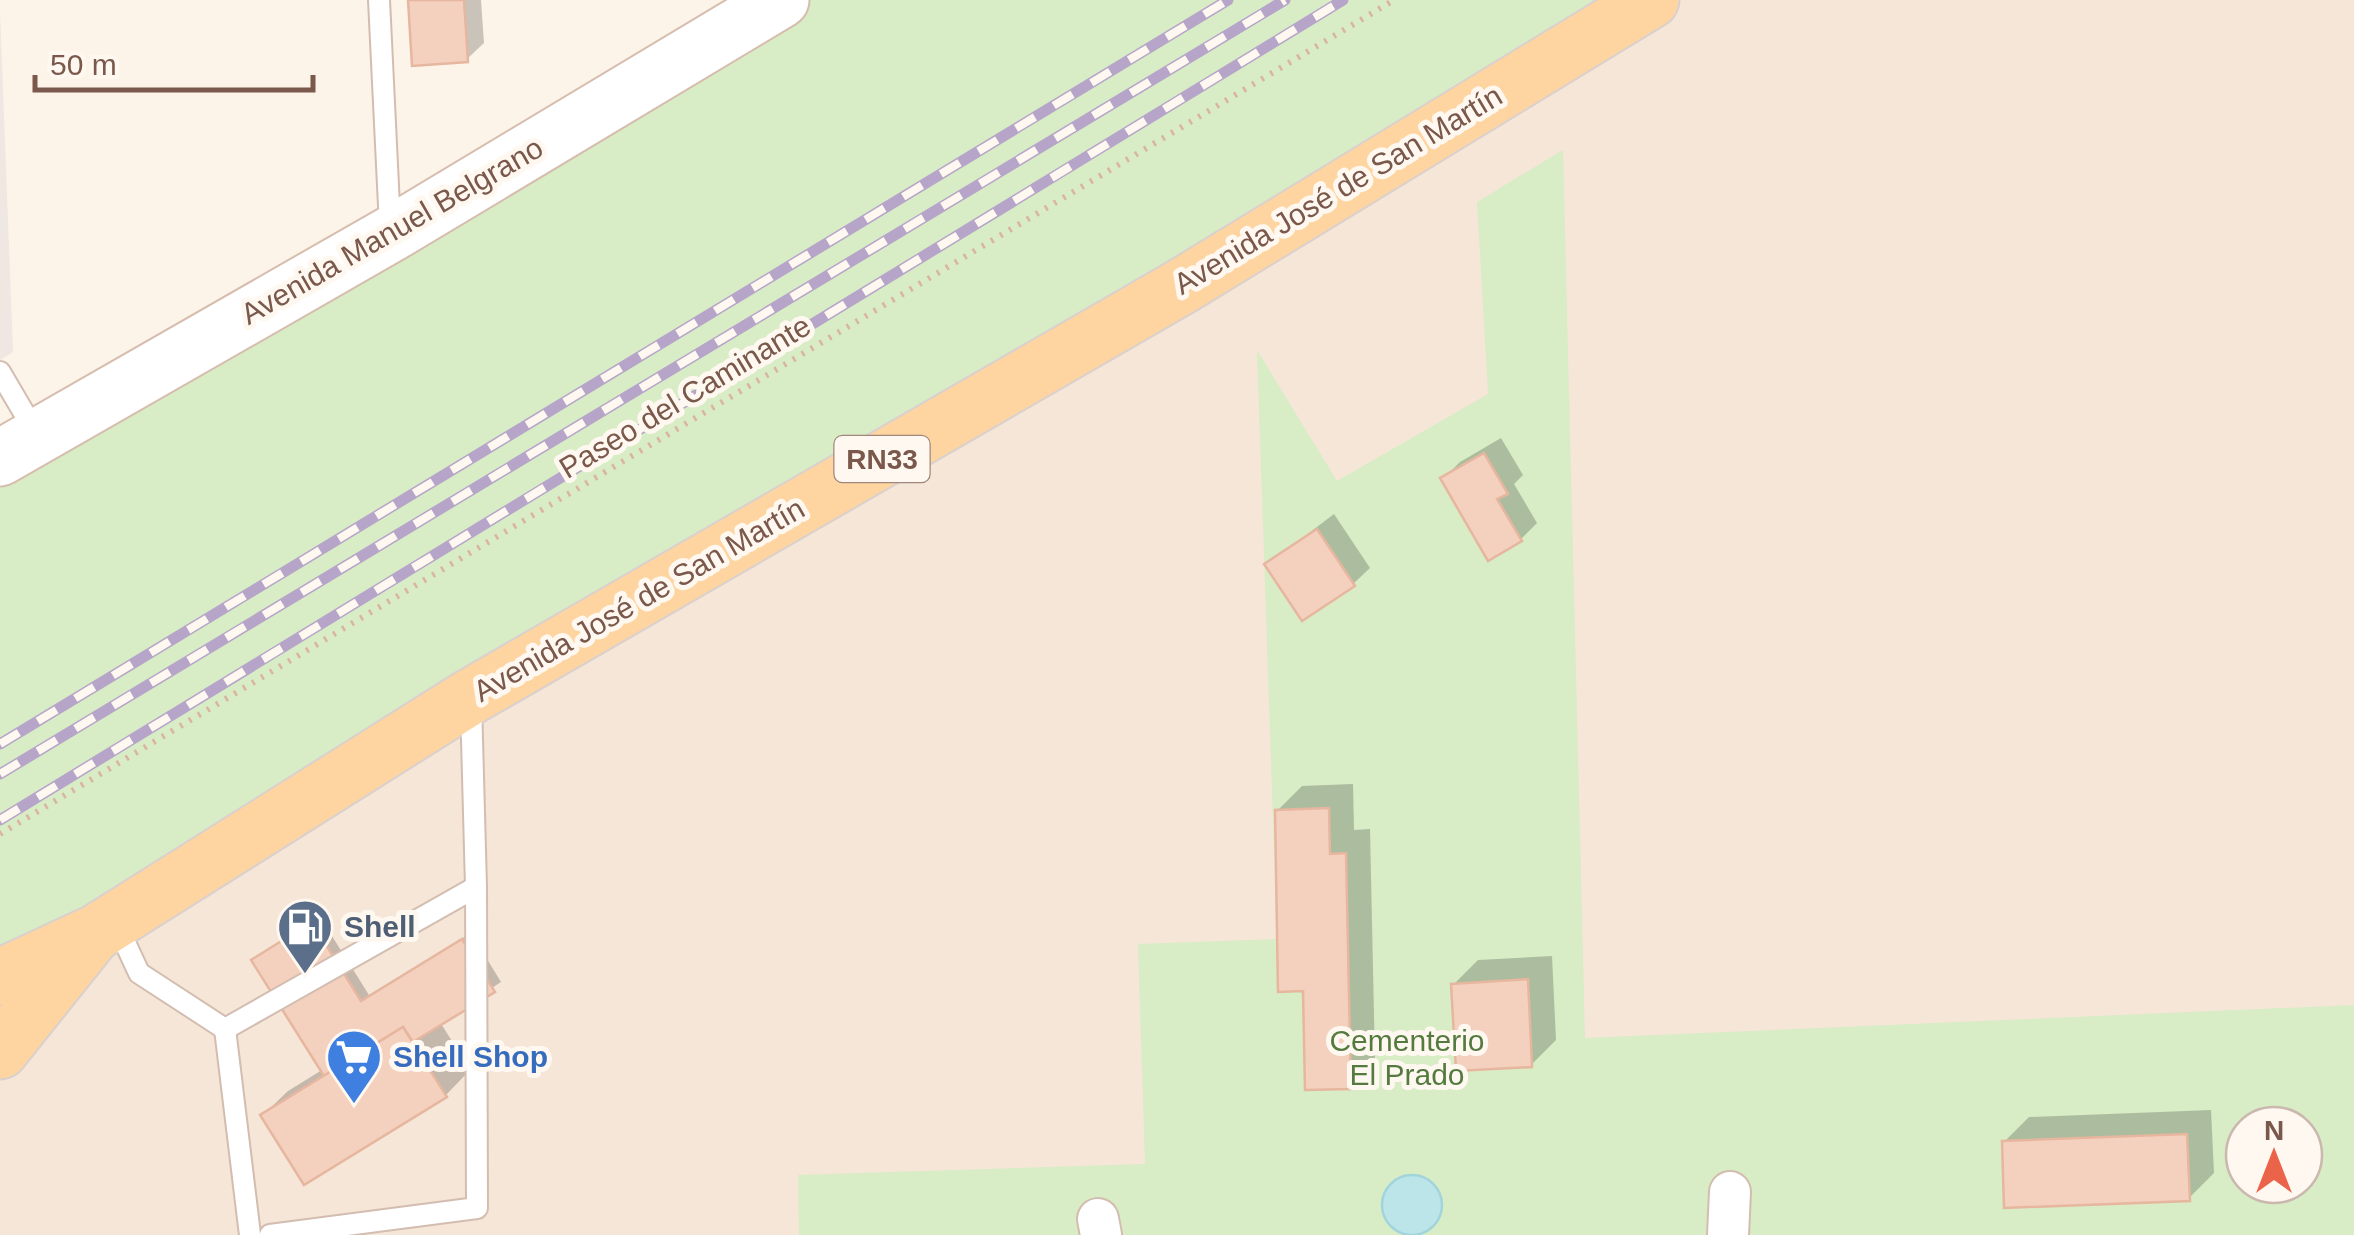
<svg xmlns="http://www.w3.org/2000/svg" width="2354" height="1235" font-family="Arial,sans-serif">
<rect width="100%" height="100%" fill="#fdf4e9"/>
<path fill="#f5e6d7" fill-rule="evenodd" d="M1651,0H2354V1235H0V977ZM2244,1125H2304V1185H2244Z"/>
<polygon fill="#eee7e2" points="0,11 13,352 0,360"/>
<g fill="#d8ecc6" fill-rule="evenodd">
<polygon points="781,0 1651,0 0,977 0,458"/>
<path d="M1563,150L1585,1038L2354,1005V1235H799L798,1175L1145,1164L1138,944L1277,939L1257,350L1337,481L1488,394L1477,202ZM2244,1125H2304V1185H2244Z"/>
</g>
<circle fill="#bce5e9" stroke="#a1d5db" stroke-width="2.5" cx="1412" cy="1205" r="30"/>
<g fill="#0003">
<polygon points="410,0 481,0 484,43 467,59"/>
<polygon points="1501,438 1523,475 1514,484 1537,523 1521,539 1443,479 1460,462"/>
<polygon points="1334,514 1370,568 1353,584 1268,564"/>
<polygon points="1353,784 1354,830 1370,829 1375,1062 1350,1087 1305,988 1277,811 1302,786"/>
<polygon points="320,917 369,995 471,933 501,982 440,1022 470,1070 446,1095 263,1115 288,1091 322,1070 254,960"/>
<polygon points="1552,956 1556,1040 1531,1065 1453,985 1478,960"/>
<polygon points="2211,1110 2214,1173 2189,1198 2004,1142 2029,1117"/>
</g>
<g fill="#f4d1bf" stroke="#e7b69f" stroke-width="2.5">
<polygon points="408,0 464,0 468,62 412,66"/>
<polygon points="1484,453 1508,494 1497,499 1522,541 1488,561 1440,478"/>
<polygon points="1317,529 1355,586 1302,621 1264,564"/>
<polygon points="1329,808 1330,854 1346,853 1351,1089 1305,1090 1303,991 1278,992 1275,810"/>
<polygon points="312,922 361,1001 462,939 495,992 413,1042 403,1027 324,1076 251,960"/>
<polygon points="1528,979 1532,1067 1456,1071 1451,984"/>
<polygon points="403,1027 447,1097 304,1185 260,1115"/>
<polygon points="2187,1134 2190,1201 2004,1208 2002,1141"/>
</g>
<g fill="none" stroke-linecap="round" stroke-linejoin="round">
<g stroke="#d3bdb0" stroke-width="24">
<g id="service">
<polyline points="379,0 390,227"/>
<polyline points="0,372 37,435"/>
<polyline points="115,921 139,973 225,1029"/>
<polyline points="225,1029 476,887 471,702"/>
<polyline points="225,1029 250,1235"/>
<polyline points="270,1235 477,1208 476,887"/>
</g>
</g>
<g stroke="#d3bdb0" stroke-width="44">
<g id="minor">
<polyline points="1098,1219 1101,1235"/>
<polyline points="1728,1235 1730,1192"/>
</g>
</g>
<g stroke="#d6bdad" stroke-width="59">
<polyline id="secondary" points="0,458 391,234 781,0"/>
</g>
<g stroke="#dad0cd" stroke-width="59">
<g id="primary">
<polyline points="0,977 97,932 470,697 1179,288 1651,0"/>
<polyline points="0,1051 88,941"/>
</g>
</g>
<polyline stroke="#dab4a1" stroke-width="6" stroke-dasharray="2.5 8" stroke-linecap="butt" points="0,834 1394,0"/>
<use href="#service" stroke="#fff" stroke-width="20"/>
<use href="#minor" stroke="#fff" stroke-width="40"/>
<use href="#secondary" stroke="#fff" stroke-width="55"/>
<use href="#primary" stroke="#fed5a0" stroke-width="55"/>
<g stroke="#b6a5c9" stroke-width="11">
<g id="rail">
<polyline points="0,744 1228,0"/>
<polyline points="0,774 1285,0"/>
<polyline points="0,820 1343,0"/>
</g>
</g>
<use href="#rail" stroke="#fff8f0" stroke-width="8" stroke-dasharray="22" stroke-linecap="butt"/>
</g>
<defs>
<g id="fuel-pin" transform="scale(2.875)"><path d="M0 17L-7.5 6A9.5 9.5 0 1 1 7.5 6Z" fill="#5c6f8a" stroke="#fff8f0"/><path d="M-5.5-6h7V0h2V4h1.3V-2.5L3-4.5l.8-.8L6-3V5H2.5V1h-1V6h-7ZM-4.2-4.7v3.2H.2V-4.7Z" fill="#fff"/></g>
<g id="supermarket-pin" transform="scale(2.875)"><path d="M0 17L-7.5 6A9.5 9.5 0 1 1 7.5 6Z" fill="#3f7fe0" stroke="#fff8f0"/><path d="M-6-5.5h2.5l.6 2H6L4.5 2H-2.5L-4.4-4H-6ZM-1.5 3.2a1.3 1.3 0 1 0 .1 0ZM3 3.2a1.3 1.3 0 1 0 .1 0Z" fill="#fff"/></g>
</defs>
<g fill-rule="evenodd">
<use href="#fuel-pin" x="305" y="927"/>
<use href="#supermarket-pin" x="354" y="1057"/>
</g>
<g text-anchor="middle" stroke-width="10" stroke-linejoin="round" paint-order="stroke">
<rect fill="#fff8f0" stroke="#a2887c" stroke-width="2.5" x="834.5" y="436" width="95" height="46" rx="8"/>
<g font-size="28" font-weight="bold" fill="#7a584b">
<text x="882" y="469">RN33</text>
</g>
<g font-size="30" fill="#7a584b" stroke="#fff8f0">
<text transform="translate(1338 190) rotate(-31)" y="10">Avenida José de San Martín</text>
<text transform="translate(392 231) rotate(-30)" y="10">Avenida Manuel Belgrano</text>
<text transform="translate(685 397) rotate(-31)" y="10">Paseo del Caminante</text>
<text transform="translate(639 600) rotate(-30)" y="10">Avenida José de San Martín</text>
</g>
<g font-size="30" font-weight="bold" fill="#4e5e75" stroke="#fff8f0" text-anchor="start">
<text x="344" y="937">Shell</text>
</g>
<g font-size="30" fill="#547a3f" stroke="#fff8f0">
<text x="1407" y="1051">Cementerio<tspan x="1407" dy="34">El Prado</tspan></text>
</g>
<g font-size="30" font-weight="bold" fill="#366cbe" stroke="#fff8f0" text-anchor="start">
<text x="393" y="1067">Shell Shop</text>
</g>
</g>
<g transform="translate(2274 1155)"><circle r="48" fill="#fff8f0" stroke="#cab8ae" stroke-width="2.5"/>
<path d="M0-8L18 38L0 25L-18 38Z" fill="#eb644a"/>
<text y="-15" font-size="28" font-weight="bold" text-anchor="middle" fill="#7a584b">N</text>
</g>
<path d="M35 75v15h278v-15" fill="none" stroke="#7a584b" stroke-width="5"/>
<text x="50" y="75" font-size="30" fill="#7a584b" stroke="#fff8f0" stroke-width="8" paint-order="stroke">50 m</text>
</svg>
